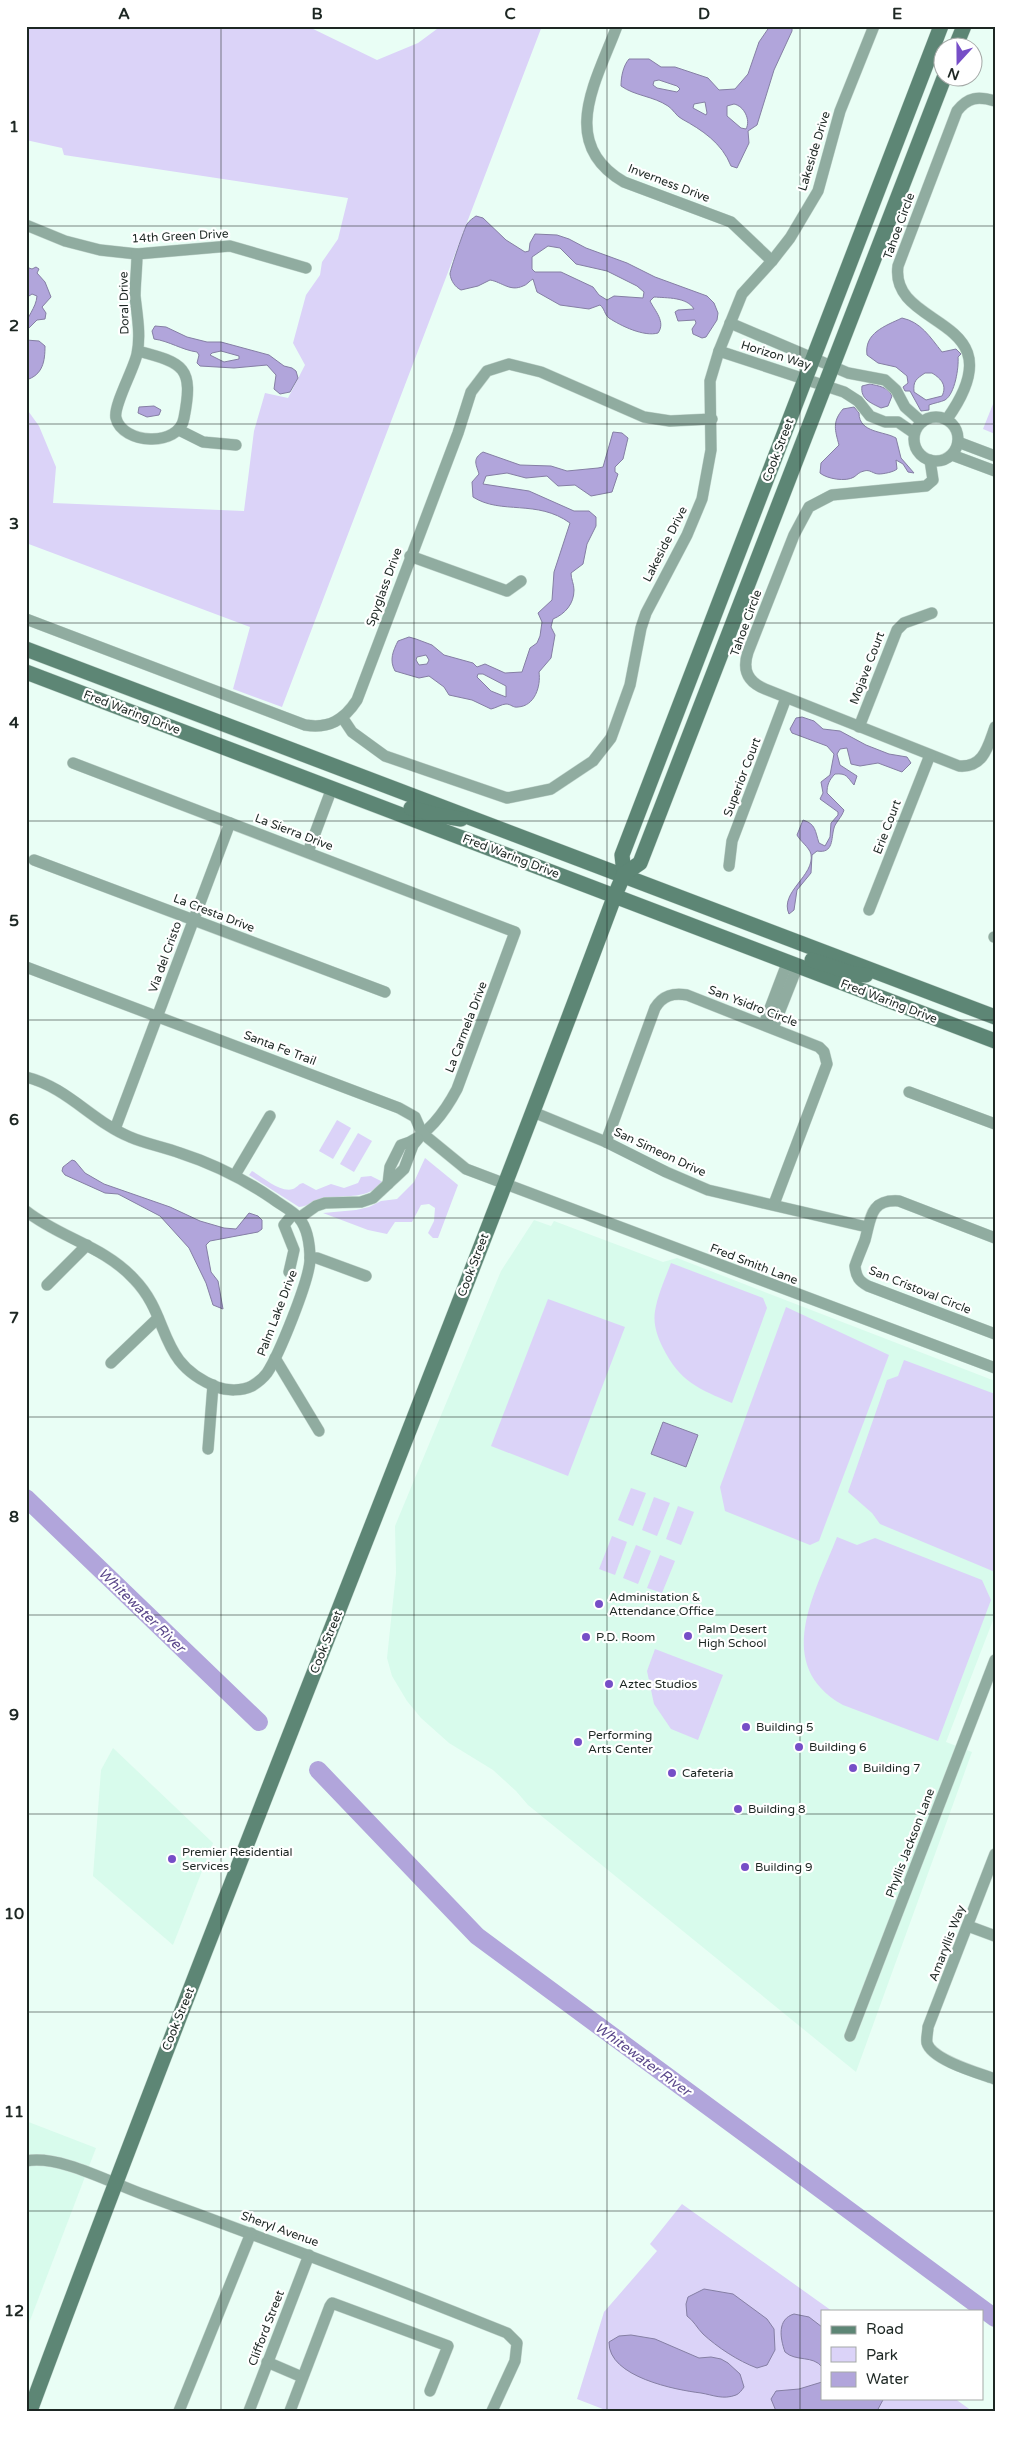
<svg xmlns="http://www.w3.org/2000/svg" width="1021" height="2437" font-family="'Varela Round',sans-serif">
<rect width="100%" height="100%" fill="#e9fef5"/>
<g fill="#d8fbec">
<polygon points="534,1220 551,1226 554,1221 663,1262 677,1258 995,1381 995,1615 946,1742 972,1752 856,2072 528,1805 516,1791 493,1770 449,1743 421,1718 407,1701 392,1676 387,1658 396,1573 395,1526 501,1271"/>
<polygon points="113,1748 213,1843 173,1945 93,1876 101,1770"/>
<polygon points="26,2121 96,2148 26,2331"/>
</g>
<g fill="#dbd3f8">
<polygon points="26,26 307,26 377,60 418,43 441,26 542,26 282,707 233,689 250,627 26,543 26,408 39,426 56,467 53,503 244,511 254,431 265,393 288,398 305,365 293,343 306,295 320,275 322,262 338,239 348,198 64,155 62,148 26,140"/>
<polygon points="995,399 995,434 983,429"/>
<polygon points="337,1120 351,1128 333,1159 319,1151"/>
<polygon points="358,1133 372,1141 354,1172 340,1164"/>
<polygon points="425,1158 458,1185 438,1238 433,1238 428,1233 434,1221 435,1208 429,1204 421,1205 412,1222 395,1222 387,1234 368,1230 323,1213 356,1210 369,1207 381,1201 397,1199 414,1182"/>
<path d="M252,1171C263,1177 280,1193 293,1189C298,1187 298,1184 303,1183L316,1190L331,1184L344,1188L358,1183L361,1177L371,1176L383,1182C367,1200 347,1194 326,1199C317,1200 308,1206 299,1207L249,1175Z"/>
<path d="M671,1263L763,1298L767,1308L732,1403C699,1389 680,1382 663,1348C657,1336 653,1324 655,1311C658,1294 665,1279 671,1263Z"/>
<polygon points="548,1299 625,1327 568,1476 491,1446"/>
<polygon points="786,1307 889,1355 819,1541 810,1545 725,1511 720,1487"/>
<polygon points="904,1360 995,1394 995,1572 880,1524 872,1513 848,1492 887,1380 898,1376"/>
<polygon points="631,1488 646,1493 633,1526 618,1520"/>
<polygon points="654,1497 670,1503 657,1536 642,1530"/>
<polygon points="678,1506 694,1512 681,1545 666,1539"/>
<polygon points="612,1536 627,1542 615,1575 599,1569"/>
<path d="M837,1537L857,1545L875,1538L982,1580L991,1600L938,1741L843,1705C772,1665 815,1593 837,1537Z"/>
<polygon points="636,1545 651,1551 638,1584 623,1578"/>
<polygon points="660,1555 675,1561 662,1593 647,1588"/>
<polygon points="655,1649 723,1675 698,1740 671,1729 654,1704 647,1671"/>
<polygon points="682,2204 832,2311 822,2311 822,2398 954,2398 972,2411 608,2411 577,2399 604,2312 657,2251 650,2244"/>
</g>
<g fill="#b1a5db" stroke="#857fa4" fill-rule="evenodd">
<path d="M770,26H792V31L774,70L757,125L748,131L749,143L737,168L731,166C722,143 702,130 682,119C676,116 673,109 668,106C653,96 635,96 621,86C621,77 623,66 629,59H649L661,67H675L708,78L719,90L735,89L748,74L759,42ZM659,80L677,86L680,89L677,92L657,88L653,85L654,81ZM705,102L707,113L706,115L693,108L694,104ZM734,104C744,106 751,120 746,129L741,128L727,116V106Z"/>
<path d="M476,216L483,218L506,240L525,252L529,251L530,243L535,234L557,235L569,239L586,248L627,263L655,277L707,296L714,303L718,313L717,320L706,337L702,338L693,334L692,329L696,323L695,320L678,321L675,312L678,310L694,309C687,297 667,298 654,297L650,301C655,311 666,322 658,333C644,337 621,326 609,318C604,314 605,309 600,305L589,309L560,305L537,292L533,279C529,281 527,285 523,286C510,292 502,282 490,280L478,286L461,290C455,287 451,281 450,274C450,270 465,227 467,224C469,221 473,218 476,216ZM548,246L560,248L576,264L607,271L637,286L644,292L643,298L614,296L607,300L599,295L593,287L561,272H535L532,269V257Z"/>
<path d="M26,267L32,269L36,267L39,269L37,273L45,282L51,297L42,307L46,313L45,319L37,320L29,328H26C26,316 36,309 37,296L32,294L26,298Z"/>
<path d="M902,318C921,322 930,337 942,352L956,349L961,354L958,357C959,367 955,394 945,400C941,402 934,403 929,405V410L921,411L910,391H905L903,387L908,383L907,376L896,367L878,363L867,355C864,333 885,326 902,318ZM925,373H932C942,379 947,386 942,396L926,400L914,392C913,381 916,379 925,373Z"/>
<path d="M155,326L166,327L187,337L207,342H221L269,355L284,366L292,368L296,371L298,378L290,392L280,394L274,389L276,375L267,365L234,368L200,366L197,363L199,355L197,352C182,350 169,341 154,339L152,331ZM221,351L239,356V359L224,362L210,355L212,353Z"/>
<path d="M26,340L39,341L45,346C45,361 43,375 26,380Z"/>
<path d="M870,384C879,386 888,387 892,396L888,406L881,408C871,403 860,399 862,386Z"/>
<polygon points="154,406 161,410 159,415 147,417 138,413 139,407"/>
<path d="M854,407L859,413C859,433 884,431 896,438L901,458L914,473L908,472L903,464L896,460L897,469C894,472 883,474 879,474C873,474 870,469 864,471C859,472 857,475 854,477C846,482 827,479 820,473L821,463L839,445C835,430 832,422 843,409Z"/>
<path d="M613,432L622,433L628,438L623,459L615,467V472L618,474L612,492L591,496L575,485L558,486L547,476L526,478L507,473L486,476L483,484L529,491L574,511H589L596,517V526L587,544L583,564L571,573C571,579 574,584 574,590C574,604 565,614 553,619L551,627L555,635L551,658L539,672C541,686 535,706 518,707C513,708 511,704 506,704C502,704 496,708 491,709L472,700L449,695L444,687L429,676L419,678L395,671C389,660 393,651 398,641L409,637L416,639L432,645L444,655L473,663L477,667L485,664L505,673L522,672L530,648L537,643L540,636L542,622L538,613L552,600L554,572L570,523C537,499 501,515 473,497L472,482L479,474C476,464 472,459 483,452L520,465L551,466L567,471L598,468L603,467ZM426,655L429,660L427,664L419,665L416,660L417,657ZM478,674H483L506,686V697L491,691L477,677Z"/>
<path d="M802,717L814,721L823,729L840,731L866,745L889,754L907,757L911,763L902,772L878,763L860,766L851,764L847,748L840,749L837,754L840,765L857,776L854,785C847,777 847,773 835,774C829,780 827,785 827,793L844,810C842,817 835,823 834,828C831,838 834,854 817,851L812,855L811,873L797,890L794,910L789,914C779,892 815,876 811,854C809,847 800,841 797,835L803,820C816,824 815,831 819,843L825,846L830,837L831,823L838,815V812L820,799L823,793L821,782L830,775L834,754L827,746L792,733L790,729L796,718Z"/>
<polygon points="72,1160 75,1161 85,1173 104,1184 170,1207 200,1221 224,1228 236,1229 249,1213 258,1216 262,1220 262,1229 258,1232 210,1241 206,1245 211,1272 218,1281 223,1309 213,1305 206,1283 189,1248 160,1216 118,1194 105,1193 65,1175 62,1171 63,1167"/>
<polygon points="663,1422 698,1435 686,1467 651,1454"/>
<path d="M704,2289L733,2294L767,2319L774,2329L775,2350L767,2365L757,2368C738,2361 717,2347 703,2334C697,2328 694,2321 687,2316L686,2304L688,2297Z"/>
<path d="M794,2314L809,2317L822,2327V2367C813,2355 796,2362 785,2352C780,2338 777,2319 794,2314Z"/>
<path d="M631,2335L655,2339L699,2358L711,2357L721,2359L728,2363L740,2374L744,2387C742,2390 739,2394 736,2395C723,2400 713,2395 701,2393C676,2390 608,2377 609,2342L619,2336Z"/>
<polygon points="822,2382 822,2398 884,2398 877,2411 776,2411 771,2399 776,2391 799,2389"/>
</g>
<g fill="none" stroke-linecap="round" stroke-linejoin="round">
<g stroke="#b1a5db" stroke-width="18">
<polyline points="26,1498 259,1722"/>
<polyline points="318,1770 477,1936 995,2318"/>
</g>
<g stroke="#c4d7cf" stroke-width="12">
<g id="street">
<path d="M617,26C597,80 557,143 624,182L731,222L772,261"/>
<polyline points="26,225 65,241 100,250 137,254 230,246 306,268"/>
<path d="M137,254C137,268 135,283 135,296C137,315 141,335 137,354C134,369 113,406 116,418C122,444 179,448 184,418C194,367 184,363 138,351"/>
<polyline points="730,323 848,373 885,380 896,390 905,407 922,422"/>
<polyline points="719,351 844,392 858,401 870,416 885,422 898,422 914,433"/>
<circle cx="936" cy="439" r="22"/>
<path d="M947,419C1021,315 889,331 898,266L957,111C968,97 978,96 995,101"/>
<polyline points="179,430 203,442 236,445"/>
<polyline points="958,442 995,456"/>
<polyline points="952,455 995,471"/>
<path d="M930,460L933,480L926,486L832,495L809,507L794,535L748,652C742,670 748,682 765,689L959,766C984,768 988,746 995,727"/>
<polyline points="410,556 507,591 521,581"/>
<path d="M26,619L305,725C329,729 344,720 357,700L458,433L471,392L487,371L509,364L541,372L644,417L670,421L712,419"/>
<polyline points="342,717 352,732 385,756 507,798 551,789 593,761 611,738 630,685 641,628 646,613 687,535 702,499 711,450 710,381 719,351 742,294 772,261 790,238 818,191 840,111 874,26"/>
<polyline points="859,727 897,630 904,623 932,613"/>
<path d="M73,763L515,932L457,1089C446,1110 426,1139 401,1145L390,1167L388,1184"/>
<polyline points="308,852 332,788"/>
<polyline points="34,860 385,992"/>
<polyline points="729,866 732,841 786,698"/>
<polyline points="869,910 930,755"/>
<polyline points="994,937 995,937"/>
<polyline points="26,967 399,1108 415,1117 422,1133 466,1169 995,1368"/>
<polyline points="764,1024 788,961"/>
<polyline points="773,1028 798,965"/>
<path d="M26,1077C67,1087 93,1122 130,1137C146,1144 164,1147 180,1153C214,1164 244,1179 273,1199C281,1205 293,1211 299,1218C308,1229 310,1247 310,1260C309,1281 279,1355 267,1373C264,1377 257,1383 252,1386C242,1391 227,1391 217,1387C156,1363 172,1318 134,1279C104,1246 60,1238 26,1211"/>
<polyline points="909,1092 995,1124"/>
<polyline points="533,1112 606,1142 666,1172 708,1190 867,1227"/>
<polyline points="115,1129 230,823"/>
<path d="M606,1142L655,1008C663,995 673,993 687,995L819,1047L824,1052L827,1064L774,1204"/>
<polyline points="235,1175 270,1116"/>
<polyline points="299,1218 316,1206 325,1203 361,1202 373,1198 404,1169 413,1145 418,1139"/>
<path d="M995,1238L899,1201C870,1199 871,1218 865,1240C862,1248 858,1257 855,1266C856,1277 859,1281 868,1286L995,1334"/>
<polyline points="310,1258 317,1258 366,1276"/>
<polyline points="289,1272 294,1250 284,1225 293,1214"/>
<polyline points="47,1285 87,1245"/>
<polyline points="275,1358 319,1431"/>
<polyline points="111,1363 158,1318"/>
<polyline points="208,1449 213,1385"/>
<path d="M995,1854L928,2027C928,2032 926,2038 927,2043C932,2060 978,2073 995,2079"/>
<polyline points="968,1926 995,1936"/>
<polyline points="850,2036 995,1660"/>
<path d="M26,2161C59,2154 113,2184 145,2195C267,2239 387,2285 507,2333L517,2343L515,2361L492,2411"/>
<polyline points="267,2362 302,2377"/>
<polyline points="179,2411 251,2233"/>
<polyline points="249,2411 309,2255"/>
<polyline points="290,2411 330,2306 332,2303 448,2346 430,2391"/>
</g>
</g>
<g stroke="#c4d7cf" stroke-width="16">
<g id="secondary">
<polyline points="955,48 964,26"/>
<polyline points="26,649 995,1017"/>
<polyline points="26,672 995,1041"/>
<polyline points="411,808 436,815 461,819"/>
<polyline points="624,874 622,855 941,26"/>
<polyline points="812,960 854,974 866,975"/>
<path d="M30,2411C218,1903 425,1403 615,895L624,874L640,863L944,78"/>
</g>
</g>
<use href="#street" stroke="#90aca0" stroke-width="11"/>
<use href="#secondary" stroke="#5d8675" stroke-width="15"/>
</g>
<path fill="none" stroke="#1d2723" stroke-width="1" stroke-opacity="0.55" d="M221,26V2411M414,26V2411M607,26V2411M800,26V2411M26,226H995M26,424H995M26,623H995M26,821H995M26,1020H995M26,1218H995M26,1417H995M26,1615H995M26,1814H995M26,2012H995M26,2211H995"/>
<g fill="#764ec7" stroke="#fff" stroke-width="2">
<circle cx="599" cy="1604" r="5"/>
<circle cx="688" cy="1636" r="5"/>
<circle cx="586" cy="1637" r="5"/>
<circle cx="609" cy="1684" r="5"/>
<circle cx="746" cy="1727" r="5"/>
<circle cx="578" cy="1742" r="5"/>
<circle cx="799" cy="1747" r="5"/>
<circle cx="853" cy="1768" r="5"/>
<circle cx="672" cy="1773" r="5"/>
<circle cx="738" cy="1809" r="5"/>
<circle cx="172" cy="1859" r="5"/>
<circle cx="745" cy="1867" r="5"/>
</g>
<g text-anchor="middle" stroke-width="4.5" stroke-linejoin="round" paint-order="stroke">
<g font-size="12" fill="#1d2723" stroke="#fff">
<text transform="translate(814 151) rotate(-73)" y="4">Lakeside Drive</text>
<text transform="translate(669 183) rotate(21)" y="4">Inverness Drive</text>
<text transform="translate(899 226) rotate(-70)" y="4">Tahoe Circle</text>
<text transform="translate(180 236) rotate(-3)" y="4">14th Green Drive</text>
<text transform="translate(124 303) rotate(-91)" y="4">Doral Drive</text>
<text transform="translate(776 355) rotate(17)" y="4">Horizon Way</text>
<text transform="translate(778 450) rotate(-69)" y="4">Cook Street</text>
<text transform="translate(665 544) rotate(-63)" y="4">Lakeside Drive</text>
<text transform="translate(384 587) rotate(-70)" y="4">Spyglass Drive</text>
<text transform="translate(746 623) rotate(-70)" y="4">Tahoe Circle</text>
<text transform="translate(867 668) rotate(-69)" y="4">Mojave Court</text>
<text transform="translate(132 712) rotate(21)" y="4">Fred Waring Drive</text>
<text transform="translate(742 777) rotate(-69)" y="4">Superior Court</text>
<text transform="translate(887 827) rotate(-69)" y="4">Erie Court</text>
<text transform="translate(294 832) rotate(21)" y="4">La Sierra Drive</text>
<text transform="translate(511 856) rotate(21)" y="4">Fred Waring Drive</text>
<text transform="translate(214 913) rotate(21)" y="4">La Cresta Drive</text>
<text transform="translate(165 957) rotate(-70)" y="4">Via del Cristo</text>
<text transform="translate(889 1001) rotate(21)" y="4">Fred Waring Drive</text>
<text transform="translate(753 1006) rotate(21)" y="4">San Ysidro Circle</text>
<text transform="translate(466 1027) rotate(-69)" y="4">La Carmela Drive</text>
<text transform="translate(280 1048) rotate(21)" y="4">Santa Fe Trail</text>
<text transform="translate(660 1152) rotate(25)" y="4">San Simeon Drive</text>
<text transform="translate(754 1264) rotate(21)" y="4">Fred Smith Lane</text>
<text transform="translate(473 1265) rotate(-69)" y="4">Cook Street</text>
<text transform="translate(920 1290) rotate(22)" y="4">San Cristoval Circle</text>
<text transform="translate(277 1313) rotate(-69)" y="4">Palm Lake Drive</text>
<text transform="translate(326 1642) rotate(-68)" y="4">Cook Street</text>
<text transform="translate(910 1843) rotate(-69)" y="4">Phyllis Jackson Lane</text>
<text transform="translate(947 1943) rotate(-69)" y="4">Amaryllis Way</text>
<text transform="translate(178 2019) rotate(-68)" y="4">Cook Street</text>
<text transform="translate(280 2229) rotate(20)" y="4">Sheryl Avenue</text>
<text transform="translate(266 2328) rotate(-69)" y="4">Clifford Street</text>
</g>
<g font-size="12" fill="#1d2723" stroke="#fff" text-anchor="start">
<text x="609" y="1601">Administation &amp;<tspan x="609" dy="14">Attendance Office</tspan></text>
<text x="698" y="1633">Palm Desert<tspan x="698" dy="14">High School</tspan></text>
<text x="596" y="1641">P.D. Room</text>
<text x="619" y="1688">Aztec Studios</text>
<text x="756" y="1731">Building 5</text>
<text x="588" y="1739">Performing<tspan x="588" dy="14">Arts Center</tspan></text>
<text x="809" y="1751">Building 6</text>
<text x="863" y="1772">Building 7</text>
<text x="682" y="1777">Cafeteria</text>
<text x="748" y="1813">Building 8</text>
<text x="182" y="1856">Premier Residential<tspan x="182" dy="14">Services</tspan></text>
<text x="755" y="1871">Building 9</text>
</g>
<g font-size="14" font-style="italic" fill="#5b488b" stroke="#fff">
<text transform="translate(142 1610) rotate(44)" y="5">Whitewater River</text>
<text transform="translate(643 2059) rotate(36)" y="5">Whitewater River</text>
</g>
</g>
<rect width="1021" height="2437" fill="none" stroke="#ffffff" stroke-width="55"/>
<rect x="821" y="2310" width="162" height="90" fill="#ffffff" stroke="#a5a9a7"/>
<rect x="831" y="2326" width="25" height="8" fill="#5d8675" stroke="#a5a9a7"/>
<text x="866" y="2334" font-size="15" fill="#1d2723">Road</text>
<rect x="831" y="2347" width="25" height="15" fill="#dbd3f8" stroke="#a5a9a7"/>
<text x="866" y="2360" font-size="15" fill="#1d2723">Park</text>
<rect x="831" y="2372" width="25" height="15" fill="#b1a5db" stroke="#a5a9a7"/>
<text x="866" y="2384" font-size="15" fill="#1d2723">Water</text>
<g transform="translate(958 62) rotate(201)"><circle r="24" fill="#ffffff" stroke="#a5a9a7"/>
<path d="M0-4L9 19L0 12L-9 19Z" fill="#764ec7"/>
<text y="-8" font-size="14" font-weight="bold" text-anchor="middle" fill="#1d2723">N</text>
</g>
<rect x="28" y="28" width="966" height="2382" fill="none" stroke="#1d2723" stroke-width="2"/>
<g font-size="16" text-anchor="middle" font-weight="bold" fill="#1d2723">
<text x="124" y="19">A</text>
<text x="317" y="19">B</text>
<text x="510" y="19">C</text>
<text x="704" y="19">D</text>
<text x="897" y="19">E</text>
<text x="14" y="132">1</text>
<text x="14" y="331">2</text>
<text x="14" y="529">3</text>
<text x="14" y="728">4</text>
<text x="14" y="926">5</text>
<text x="14" y="1125">6</text>
<text x="14" y="1323">7</text>
<text x="14" y="1522">8</text>
<text x="14" y="1720">9</text>
<text x="14" y="1919">10</text>
<text x="14" y="2117">11</text>
<text x="14" y="2316">12</text>
</g>
</svg>
